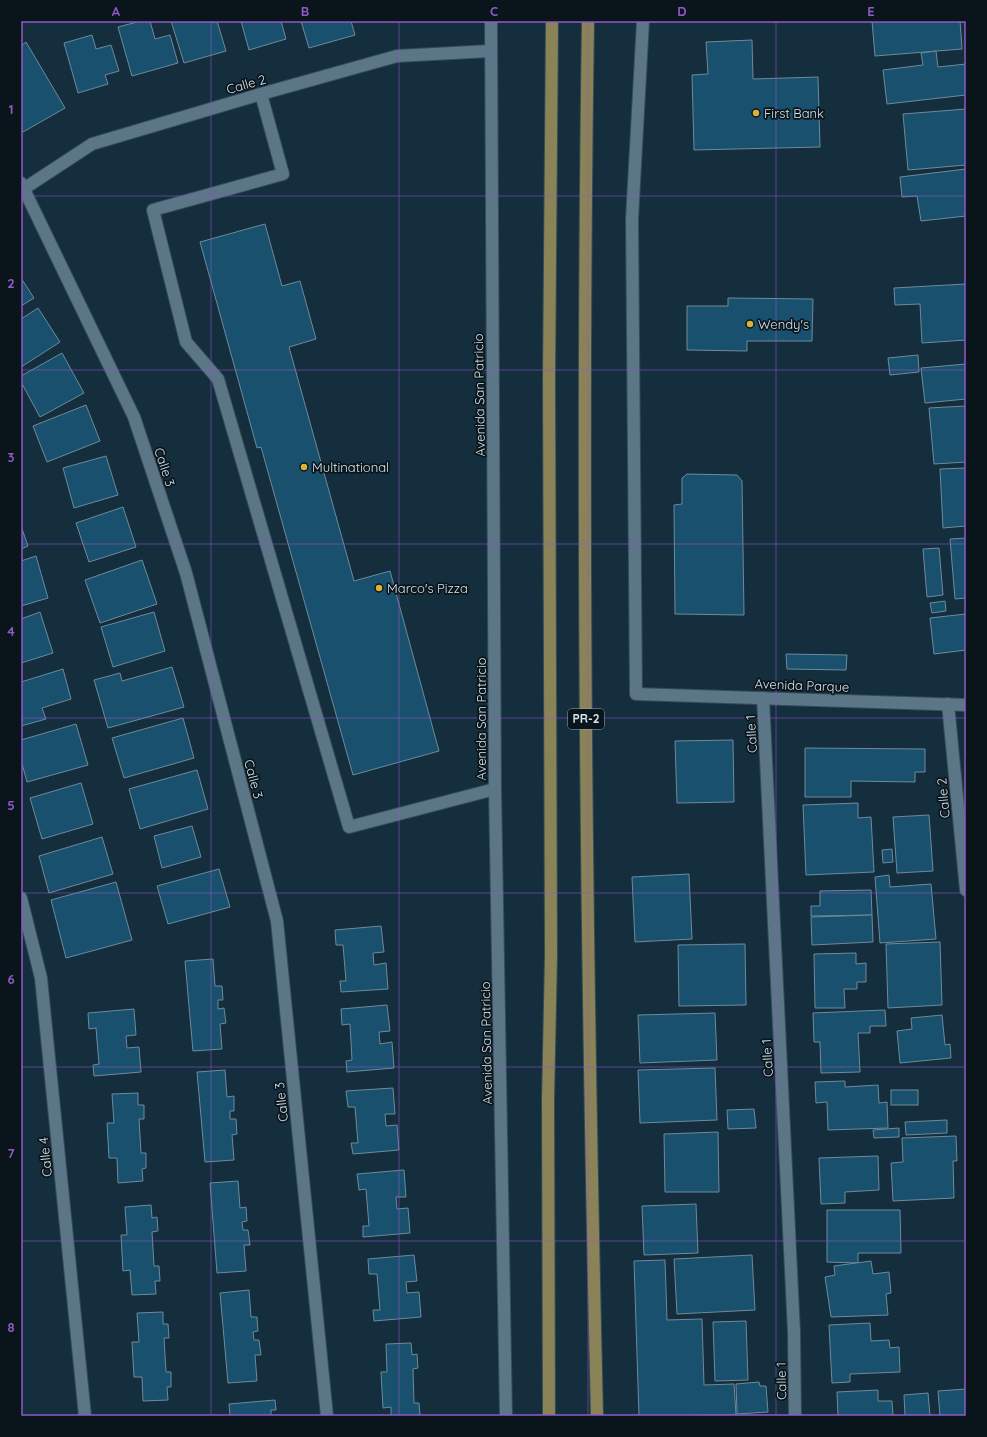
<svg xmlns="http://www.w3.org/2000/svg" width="987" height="1437" font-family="Quicksand,sans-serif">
<rect width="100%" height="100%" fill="#142e3d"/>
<g fill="#19506d" stroke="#6e8a9b">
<polygon points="141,21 150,21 155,39 170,35 178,63 132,76 118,27"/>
<polygon points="171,21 217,21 226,51 184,63"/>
<polygon points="241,21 281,21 286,39 249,50"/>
<polygon points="301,21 351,21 355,35 309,48"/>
<polygon points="872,21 960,21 962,49 875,56"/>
<polygon points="92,35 96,49 111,45 119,71 105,75 108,84 78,93 64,43"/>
<polygon points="752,40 753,79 818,77 820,147 694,150 692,75 708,74 706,42"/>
<polygon points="26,42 65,108 23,132 21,128 21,46"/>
<polygon points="936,51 938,67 966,64 966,95 887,104 883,70 923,65 921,53"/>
<polygon points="966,109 966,165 908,170 903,114"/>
<polygon points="966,169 966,216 921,221 917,196 902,197 900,177"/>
<polygon points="265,224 282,286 300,281 316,339 289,347 354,581 390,571 439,751 353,775 261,447 257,448 200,242"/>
<polygon points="21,278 34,298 21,306"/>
<polygon points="966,284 966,340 922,343 920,304 895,305 894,288"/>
<polygon points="728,298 813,299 812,341 747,341 747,351 687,350 687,306 728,306"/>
<polygon points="38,308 60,342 21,367 21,319"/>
<polygon points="62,353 84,393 40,417 21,382 21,376"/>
<polygon points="918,355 919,372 890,375 888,358"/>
<polygon points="966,364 966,399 925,403 921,368"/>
<polygon points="86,405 100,441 47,462 33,426"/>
<polygon points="966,406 966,462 934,464 929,408"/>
<polygon points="106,456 118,495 74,508 63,468"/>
<polygon points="966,468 966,526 943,528 940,469"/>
<polygon points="687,474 737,475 742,481 744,615 675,614 674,505 682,504 682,478"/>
<polygon points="123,507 136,547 89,562 76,523"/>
<polygon points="21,526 28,546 21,549"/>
<polygon points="966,538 966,598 955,599 950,539"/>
<polygon points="939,548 943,595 927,597 923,549"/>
<polygon points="36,556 48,598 21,606 21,561"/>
<polygon points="142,560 157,604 100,623 85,580"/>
<polygon points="945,601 946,611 932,613 930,603"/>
<polygon points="40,612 53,653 21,663 21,619"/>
<polygon points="154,612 165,651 113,667 101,627"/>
<polygon points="966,614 966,650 934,654 930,618"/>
<polygon points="786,654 847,655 846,670 787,669"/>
<polygon points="172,667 184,707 108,728 94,680 120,673 122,681"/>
<polygon points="63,669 71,699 42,708 46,719 21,726 21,682"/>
<polygon points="183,718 194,758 124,778 112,738"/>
<polygon points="76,724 88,765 27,782 21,760 21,740"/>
<polygon points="733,740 734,802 677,803 675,741"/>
<polygon points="805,748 925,749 925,772 915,772 915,782 851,781 851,797 805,797"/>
<polygon points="197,770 208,809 140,829 129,789"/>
<polygon points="81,783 93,824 42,839 30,798"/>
<polygon points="858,803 858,818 871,817 874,872 806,875 803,805"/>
<polygon points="929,815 933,871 897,873 893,817"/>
<polygon points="192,826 201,857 162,868 154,836"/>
<polygon points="102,837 113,874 49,893 39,856"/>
<polygon points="892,849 893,862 883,863 882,850"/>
<polygon points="219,869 230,907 168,924 157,886"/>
<polygon points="689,874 692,939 635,942 632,877"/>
<polygon points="889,875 890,887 931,884 936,939 880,943 875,877"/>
<polygon points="116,882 132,940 66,958 51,900"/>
<polygon points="871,890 872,915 811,916 811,906 820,906 820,891"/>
<polygon points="872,915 873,942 812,945 811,917"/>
<polygon points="381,926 384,952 373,953 374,965 386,963 388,989 341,992 340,981 346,981 343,945 336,945 335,930"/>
<polygon points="940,942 942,1005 888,1008 886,944"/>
<polygon points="745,944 746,1005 679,1006 678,945"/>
<polygon points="856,953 856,964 866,963 866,982 857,982 857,989 844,989 845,1008 815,1008 814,954"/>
<polygon points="213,959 215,986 222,986 223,1000 218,1000 218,1009 224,1008 226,1023 220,1024 222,1049 193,1051 185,961"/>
<polygon points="387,1005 390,1031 379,1032 380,1044 392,1042 394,1068 347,1072 346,1061 352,1060 350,1024 342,1025 341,1009"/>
<polygon points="134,1009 136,1035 126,1036 127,1048 139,1047 141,1072 94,1076 93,1065 99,1064 96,1028 89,1029 88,1013"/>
<polygon points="885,1010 886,1026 870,1026 870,1033 858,1033 860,1072 821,1073 820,1042 814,1042 813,1013"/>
<polygon points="715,1013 717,1060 640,1063 638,1015"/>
<polygon points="942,1015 945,1045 950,1044 951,1058 900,1063 897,1031 912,1029 911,1018"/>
<polygon points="715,1068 717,1120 640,1123 638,1070"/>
<polygon points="225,1070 227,1097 234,1096 234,1111 230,1111 230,1119 236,1119 237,1134 232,1135 234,1160 205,1162 197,1072"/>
<polygon points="845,1081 845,1087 878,1085 879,1103 887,1102 888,1128 828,1130 827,1102 816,1103 815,1082"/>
<polygon points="393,1088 395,1114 385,1114 386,1126 397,1125 399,1150 353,1154 351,1143 358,1143 355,1107 348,1107 346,1091"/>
<rect x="891" y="1090" width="27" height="15"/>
<polygon points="138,1093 138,1105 144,1105 144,1119 139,1119 141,1153 146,1153 146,1168 142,1169 143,1181 118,1183 117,1158 109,1158 107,1123 114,1123 112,1094"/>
<polygon points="754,1109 756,1128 728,1129 727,1110"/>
<polygon points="947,1120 947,1133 906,1135 905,1122"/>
<polygon points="899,1128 899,1137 874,1138 873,1130"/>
<polygon points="718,1132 719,1192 665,1192 664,1134"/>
<polygon points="956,1136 957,1161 953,1161 954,1198 893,1201 891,1163 903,1162 902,1138"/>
<polygon points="878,1156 879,1190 845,1192 845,1203 821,1204 819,1158"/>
<polygon points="404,1170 406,1197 396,1197 397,1209 408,1208 410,1233 363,1237 363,1226 369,1226 366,1189 359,1190 357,1174"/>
<polygon points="238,1181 240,1208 246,1207 247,1221 242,1222 243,1230 248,1230 250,1245 244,1245 246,1271 217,1273 210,1183"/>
<polygon points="696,1204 698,1253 644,1255 642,1206"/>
<polygon points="151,1205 152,1218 157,1217 158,1231 152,1232 154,1266 159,1266 160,1281 155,1281 156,1294 132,1295 130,1270 123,1271 121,1235 127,1235 125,1207"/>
<polygon points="827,1210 900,1210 901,1253 858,1253 858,1263 827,1262"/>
<polygon points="414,1255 417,1281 406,1282 407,1293 419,1292 421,1317 374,1321 373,1310 380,1310 377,1274 369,1274 368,1259"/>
<polygon points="752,1255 755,1310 677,1314 674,1259"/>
<polygon points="665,1260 667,1320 702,1319 704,1385 734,1384 736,1415 639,1416 634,1261"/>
<polygon points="871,1261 873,1274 889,1272 891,1293 886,1294 888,1315 831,1317 825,1277 835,1275 834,1266"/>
<polygon points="249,1290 251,1317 257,1317 258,1331 253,1332 254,1340 259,1340 261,1355 255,1355 257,1381 228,1383 220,1293"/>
<polygon points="163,1312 163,1324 168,1324 169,1338 164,1338 166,1372 171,1372 171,1387 167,1387 168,1400 143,1401 142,1377 134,1377 132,1342 139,1342 137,1313"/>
<polygon points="746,1321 748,1380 715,1381 713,1322"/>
<polygon points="870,1323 871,1341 889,1340 890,1348 899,1347 900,1372 850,1374 850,1382 832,1383 829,1325"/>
<polygon points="411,1343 412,1355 417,1354 418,1368 413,1369 414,1403 419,1403 420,1416 391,1416 391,1407 383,1408 381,1372 387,1372 386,1344"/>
<polygon points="759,1382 760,1386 766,1386 768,1412 737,1414 736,1384"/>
<polygon points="966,1389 966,1416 940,1416 938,1391"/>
<polygon points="878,1390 878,1401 892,1401 893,1416 829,1416 838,1416 837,1392"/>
<polygon points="928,1393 930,1416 905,1416 904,1395"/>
<polygon points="275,1400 276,1410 271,1410 271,1416 230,1416 229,1404"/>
</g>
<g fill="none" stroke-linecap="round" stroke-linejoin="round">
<g stroke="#374b57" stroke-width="14">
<polyline id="lane" points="261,94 283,174 153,210 186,342 218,379 349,827 495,789"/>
</g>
<g stroke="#374b57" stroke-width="14">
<g id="street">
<polyline points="491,21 495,789 506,1416"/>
<polyline points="643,21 632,219 636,694 966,705"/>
<polyline points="21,183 134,417 186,573 277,921 327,1416"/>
<polyline points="25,188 92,144 261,94 397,56 490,51"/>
<polyline points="763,698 794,1332 795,1416"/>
<polyline points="948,704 966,890"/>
<polyline points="21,898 41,978 85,1416"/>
</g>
</g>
<g stroke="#374b57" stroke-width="14">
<g id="primary">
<path d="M588,21C581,486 586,951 597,1416"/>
<polyline points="549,1416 548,1100 551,956 549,379 552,21"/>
</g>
</g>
<use href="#lane" stroke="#5b7687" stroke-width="12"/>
<use href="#street" stroke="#5b7687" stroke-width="12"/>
<use href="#primary" stroke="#8a8358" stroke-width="12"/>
</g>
<path fill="none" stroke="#915aca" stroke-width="1" stroke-opacity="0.55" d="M211,21V1416M399,21V1416M588,21V1416M776,21V1416M21,196H966M21,370H966M21,544H966M21,718H966M21,893H966M21,1067H966M21,1241H966"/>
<g fill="#dcb233" stroke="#0a151b" stroke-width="1.5">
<circle cx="756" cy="113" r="4"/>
<circle cx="750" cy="324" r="4"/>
<circle cx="304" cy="467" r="4"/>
<circle cx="379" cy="588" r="4"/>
</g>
<g text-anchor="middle" stroke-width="3.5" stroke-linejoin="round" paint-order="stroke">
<rect fill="#0a151b" stroke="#97a5ad" stroke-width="1" x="568" y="709" width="36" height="20" rx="3"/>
<g font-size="12" font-weight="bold" fill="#d4e3ec">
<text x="586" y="723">PR-2</text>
</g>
<g font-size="13" fill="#d4e3ec" stroke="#0a151b">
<text transform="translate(246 84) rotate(-16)" y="5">Calle 2</text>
<text transform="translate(479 395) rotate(-91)" y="5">Avenida San Patricio</text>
<text transform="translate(165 467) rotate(72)" y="5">Calle 3</text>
<text transform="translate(802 685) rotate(2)" y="5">Avenida Parque</text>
<text transform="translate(481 719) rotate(-90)" y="5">Avenida San Patricio</text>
<text transform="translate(751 734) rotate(-93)" y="5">Calle 1</text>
<text transform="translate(254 779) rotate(75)" y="5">Calle 3</text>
<text transform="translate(943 798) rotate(-95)" y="5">Calle 2</text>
<text transform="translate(486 1043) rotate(-91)" y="5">Avenida San Patricio</text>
<text transform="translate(767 1058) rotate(-93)" y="5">Calle 1</text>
<text transform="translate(281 1102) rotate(-96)" y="5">Calle 3</text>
<text transform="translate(45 1157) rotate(-96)" y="5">Calle 4</text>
<text transform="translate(781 1381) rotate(-91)" y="5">Calle 1</text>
</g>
<g font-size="13" fill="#d4e3ec" stroke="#0a151b" text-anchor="start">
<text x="764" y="118">First Bank</text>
<text x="758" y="329">Wendy's</text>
<text x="312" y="472">Multinational</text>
<text x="387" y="593">Marco's Pizza</text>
</g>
</g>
<rect width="987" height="1437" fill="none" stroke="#0a151b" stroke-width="44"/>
<rect x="22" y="22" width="943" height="1393" fill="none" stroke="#915aca" stroke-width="1.5"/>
<g font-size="13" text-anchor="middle" font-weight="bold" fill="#915aca">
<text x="116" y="16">A</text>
<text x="305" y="16">B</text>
<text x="494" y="16">C</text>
<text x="682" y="16">D</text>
<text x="871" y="16">E</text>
<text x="11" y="114">1</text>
<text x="11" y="288">2</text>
<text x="11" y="462">3</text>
<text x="11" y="636">4</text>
<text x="11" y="810">5</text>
<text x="11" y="984">6</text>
<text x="11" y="1158">7</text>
<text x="11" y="1332">8</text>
</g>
</svg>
